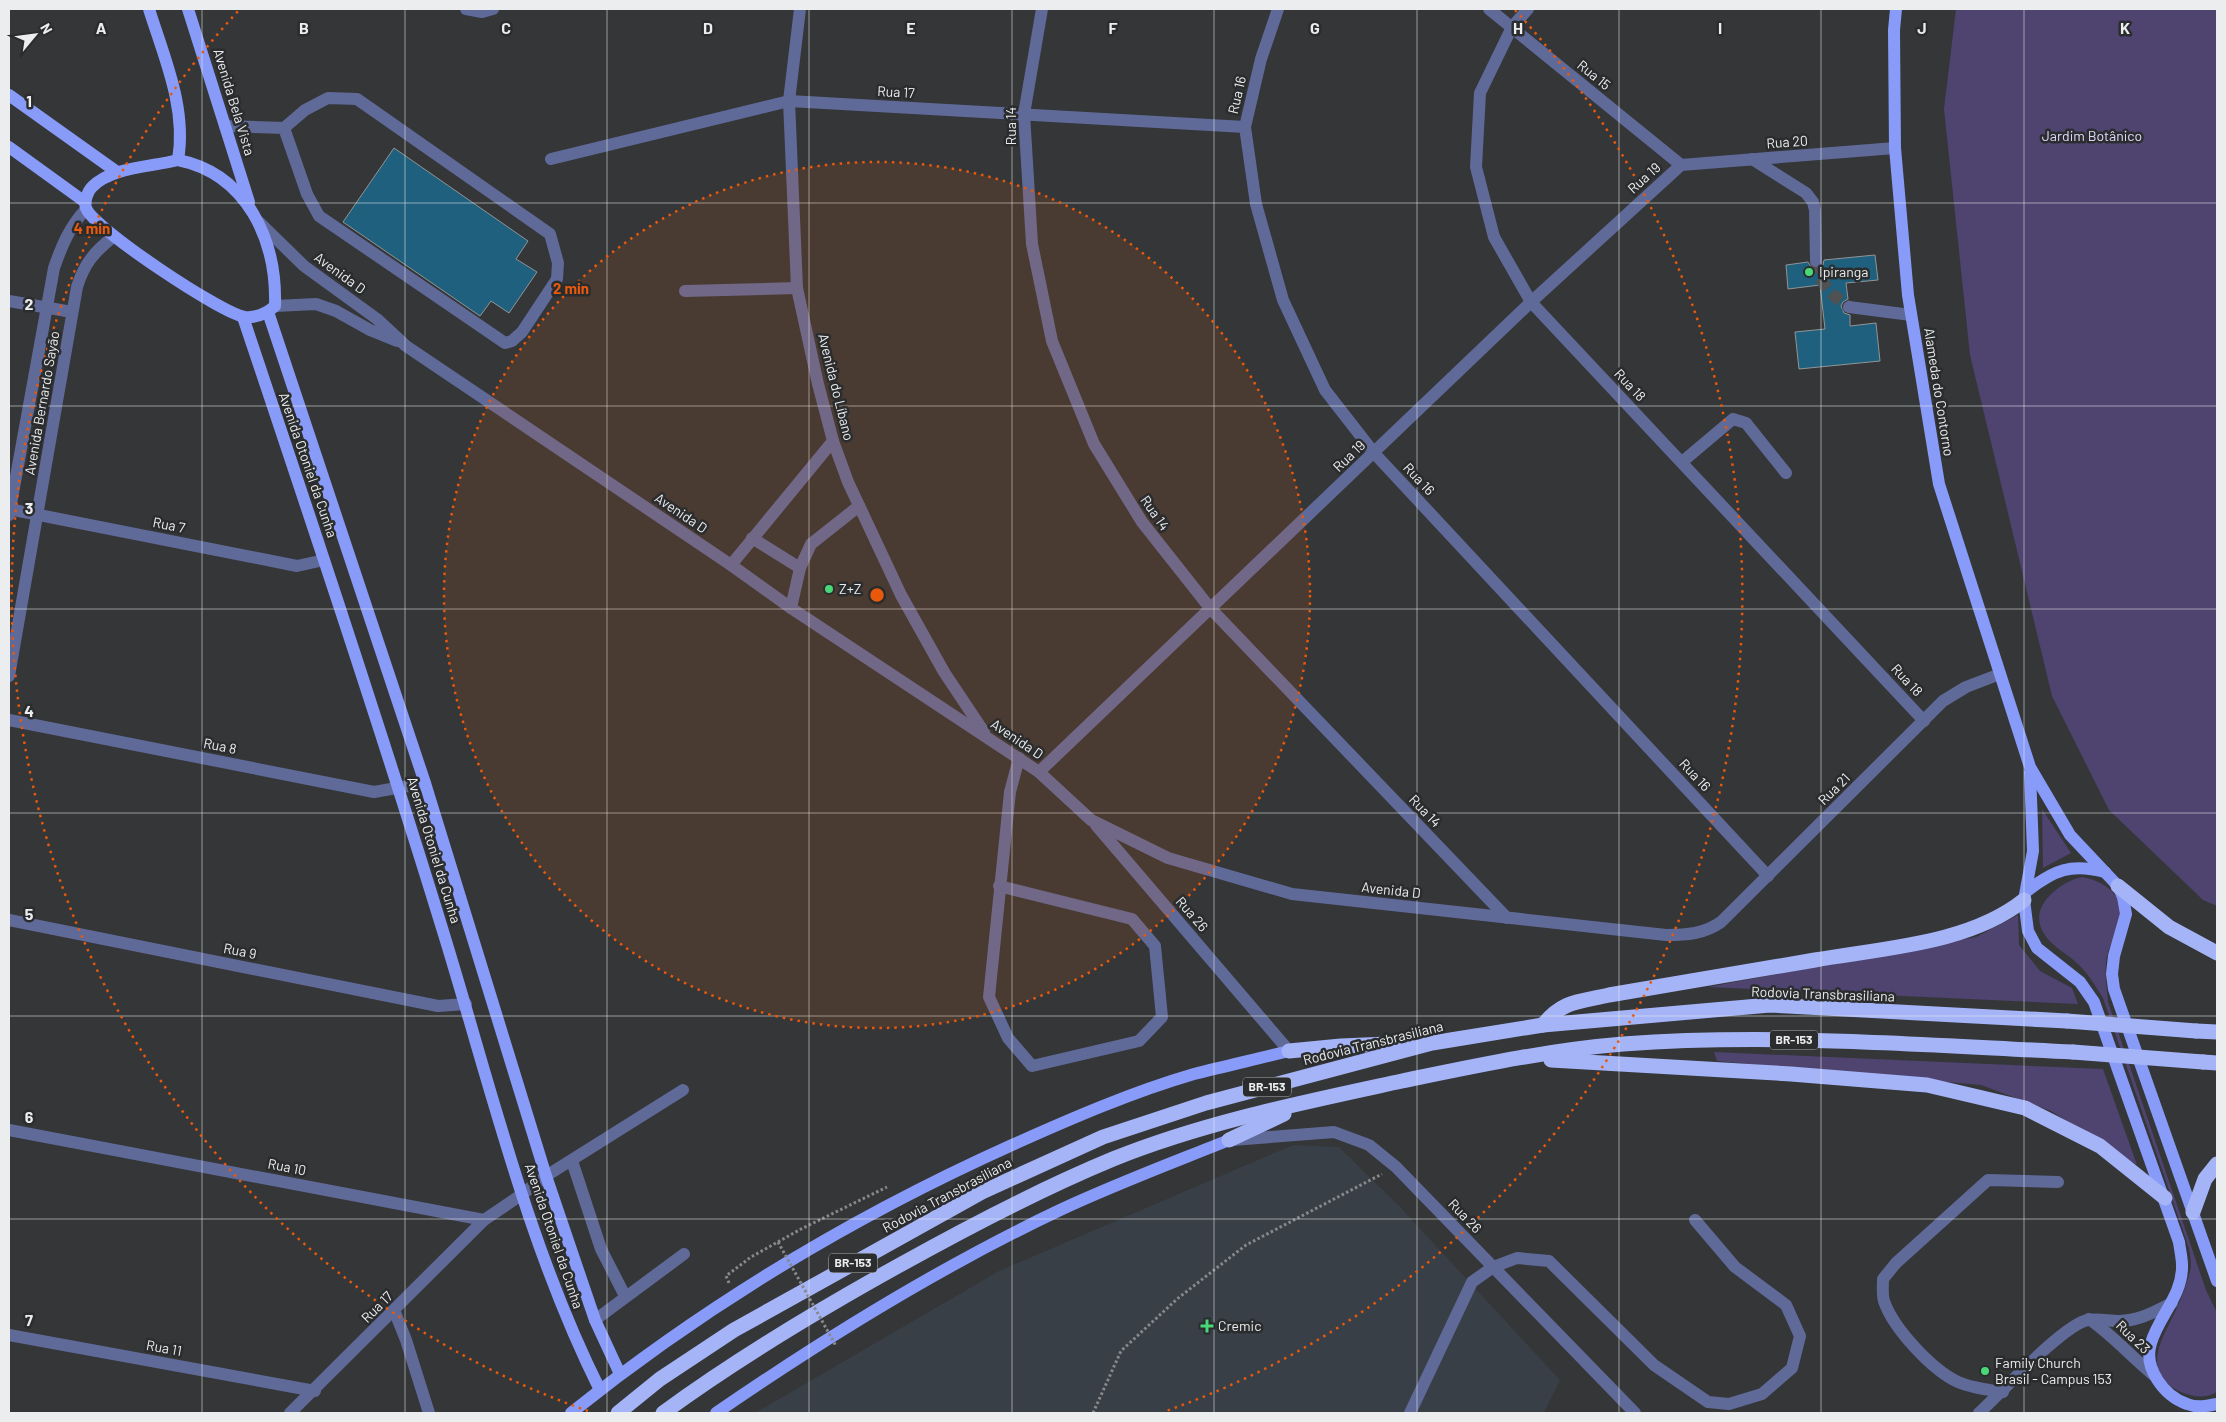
<svg xmlns="http://www.w3.org/2000/svg" width="2226" height="1422" font-family="Barlow,sans-serif">
<rect width="100%" height="100%" fill="#343638"/>
<polygon fill="#393f47" points="1293,1145 1339,1147 1400,1207 1560,1380 1544,1413 755,1413 999,1271"/>
<g fill="#4f4370">
<polygon points="1956,9 2217,9 2217,906 2203,900 2109,810 2052,696 1970,355 1944,109"/>
<polygon points="2042,809 2071,853 2043,868"/>
<path d="M2082,877C2102,880 2126,895 2121,920C2118,932 2110,944 2107,956C2104,972 2107,987 2108,1002L2206,1290L2217,1313V1392C2205,1399 2193,1397 2181,1392C2139,1373 2162,1339 2176,1310C2181,1299 2187,1284 2190,1271C2192,1264 2190,1255 2189,1248L2103,998C2096,987 2089,975 2080,966C2069,954 2051,947 2043,932C2028,906 2060,882 2082,877Z"/>
<polygon points="2018,915 2019,945 2040,971 2072,988 2078,1004 1708,987 1976,937"/>
<polygon points="1714,1052 2103,1069 2137,1165 2051,1111 1981,1085 1717,1061"/>
</g>
<g fill="#1f607e" stroke="#919596">
<polygon points="394,148 528,241 516,259 537,272 509,313 491,301 480,316 343,222"/>
<polygon points="1875,255 1878,280 1846,283 1848,299 1843,302 1841,306 1844,313 1850,315 1850,326 1876,323 1880,361 1799,369 1795,332 1825,329 1820,285 1788,289 1786,265 1808,262 1812,268 1817,269 1823,265 1824,260"/>
</g>
<g fill="none" stroke-linecap="round" stroke-linejoin="round">
<path stroke="#4f5153" stroke-width="12" stroke-dasharray="12 6" stroke-linecap="butt" d="M1816,261C1818,282 1832,296 1849,307"/>
<g stroke="#87898b" stroke-width="3" stroke-dasharray="2.5 2.5" stroke-linecap="butt">
<polyline points="729,1283 726,1276 751,1257 801,1229 887,1187"/>
<polyline points="1093,1413 1121,1351 1177,1299 1246,1245 1382,1174"/>
</g>
<g stroke="#606a98" stroke-width="12">
<polyline points="466,9 482,12 493,9"/>
<polyline points="800,9 789,101 797,288 818,384 833,441 848,482 901,595 944,672 984,732"/>
<polyline points="1042,9 1024,114 1032,244 1052,341 1094,444 1142,522 1210,608 1507,918"/>
<polyline points="1278,9 1261,59 1245,127 1256,204 1283,300 1325,390 1374,453 1768,876"/>
<polyline points="1489,9 1681,165"/>
<polyline points="1528,9 1512,27 1480,93 1476,167 1494,237 1531,302 1924,721"/>
<polyline points="225,126 284,128 305,110 328,98 357,99 550,234 558,263 557,279 522,332 512,341 505,343 319,216 307,194 284,128"/>
<polyline points="551,159 789,101 1245,127"/>
<polyline points="1752,159 1806,193 1813,202 1815,210 1816,261"/>
<polyline points="1681,165 1895,148"/>
<path d="M259,222L304,266L377,319L406,346L731,565L791,608L1039,772L1091,820L1168,858L1292,894L1666,935C1687,935 1704,934 1721,922L1943,701L1966,687L2000,674"/>
<polyline points="685,291 797,288"/>
<polyline points="9,301 72,312"/>
<polyline points="275,306 316,304 336,311 370,330 397,341"/>
<polyline points="1849,307 1911,315"/>
<polyline points="1682,462 1733,419 1746,423 1786,473"/>
<polyline points="9,509 297,566 324,560"/>
<path d="M9,515L54,268C62,245 70,226 86,209"/>
<polyline points="752,538 800,568"/>
<polyline points="731,565 833,441"/>
<polyline points="791,608 800,568 811,544 859,506"/>
<path d="M9,676L77,287C84,264 94,252 113,237"/>
<polyline points="9,720 374,792 425,783"/>
<polyline points="1039,772 1531,302 1681,165"/>
<polyline points="1096,825 1289,1051"/>
<polyline points="999,886 1132,919 1155,946 1162,1017 1139,1041 1032,1066 1008,1038 989,997 1010,792 1019,758"/>
<polyline points="9,920 438,1006 466,1004"/>
<polyline points="9,1130 484,1220 521,1195 546,1176 683,1090"/>
<polyline points="1232,1140 1334,1132 1369,1145 1396,1167 1635,1413"/>
<polyline points="572,1161 601,1249 625,1296"/>
<polyline points="394,1310 406,1340 429,1413"/>
<path d="M2089,1319C2114,1336 2133,1359 2156,1377"/>
<polyline points="595,1320 684,1254"/>
<polyline points="9,1335 315,1391"/>
<path d="M2003,1392C1988,1390 1972,1388 1958,1382C1932,1370 1893,1328 1884,1301C1882,1295 1883,1286 1883,1279L1896,1263L1988,1180L2058,1182"/>
<polyline points="290,1413 484,1220"/>
<polyline points="1410,1413 1472,1282 1493,1267 1517,1258 1549,1261 1654,1365 1708,1402 1729,1404 1762,1394 1792,1368 1800,1336 1786,1305 1735,1267 1695,1220"/>
<path d="M1979,1413C2001,1393 2064,1324 2088,1320C2098,1318 2109,1321 2119,1321C2139,1321 2154,1312 2172,1303"/>
</g>
<g stroke="#899bf8" stroke-width="12">
<path d="M149,9C164,57 187,108 178,160"/>
<polyline points="188,9 249,202"/>
<polyline points="1896,9 1894,30 1895,148 1908,295 1939,484 2030,767 2070,835 2118,886 2123,897 2126,914 2114,956 2112,974 2114,989 2217,1281"/>
<polyline points="9,95 117,172"/>
<polyline points="9,147 85,202"/>
<path d="M178,160C247,174 277,240 275,306C266,314 257,318 245,317C222,314 93,228 86,208C84,201 88,191 92,187C111,167 152,167 178,160Z"/>
<polyline points="268,312 425,783 546,1176 595,1320 620,1374"/>
<path d="M243,317C311,520 379,723 442,928C490,1083 527,1244 600,1390"/>
<path d="M2030,772L2033,851L2024,900L2028,931L2037,948L2080,982L2094,1002L2179,1242C2180,1250 2182,1258 2182,1265C2183,1295 2159,1316 2151,1343C2143,1368 2164,1396 2187,1404C2197,1408 2207,1406 2217,1404"/>
<path d="M2027,891C2054,870 2071,863 2105,872"/>
<path d="M571,1413C706,1305 854,1216 1012,1145C1070,1119 1132,1092 1194,1074C1225,1066 1257,1059 1289,1051"/>
<path d="M716,1413C825,1338 938,1268 1058,1211C1113,1185 1172,1163 1229,1140"/>
</g>
<g stroke="#a5b4f7" stroke-width="15">
<polyline points="2118,886 2169,927 2217,953"/>
<path d="M1543,1025C1563,1000 1579,1002 1609,995C1677,983 1746,972 1815,960C1883,948 1969,944 2024,900"/>
<polyline points="2196,1031 2217,1032"/>
<polyline points="1289,1051 1341,1046 1411,1043"/>
<polyline points="1551,1060 1791,1074 1927,1085 2025,1108 2100,1146 2165,1198"/>
<polyline points="2203,1062 2217,1063"/>
<polyline points="1229,1140 1284,1114"/>
<polyline points="2193,1212 2205,1179 2217,1164"/>
<polyline points="618,1413 660,1379 734,1330 982,1192 1103,1137 1206,1103 1432,1043 1543,1025 1770,1005 2067,1021"/>
<path d="M663,1413C738,1358 817,1311 898,1266C968,1227 1038,1190 1113,1159C1205,1122 1305,1102 1402,1081C1475,1066 1549,1050 1623,1044C1773,1033 1923,1045 2073,1052"/>
</g>
<polyline stroke="#87898b" stroke-width="3" stroke-dasharray="2.5 2.5" stroke-linecap="butt" points="778,1242 836,1346"/>
<g stroke="#a5b4f7" stroke-width="15">
<polyline points="2067,1021 2196,1031"/>
<polyline points="2073,1052 2203,1062"/>
</g>
</g>
<path fill="none" stroke="#ebedee" stroke-width="1" stroke-opacity="0.55" d="M202,9V1413M405,9V1413M607,9V1413M809,9V1413M1012,9V1413M1214,9V1413M1417,9V1413M1619,9V1413M1821,9V1413M2024,9V1413M9,203H2217M9,406H2217M9,609H2217M9,813H2217M9,1016H2217M9,1219H2217"/>
<circle cx="877" cy="595" r="433" fill="#e8590c" fill-opacity=".12"/>
<g fill="none" stroke="#e8590c" stroke-width="2.5" stroke-dasharray="2.5 5">
<circle cx="877" cy="595" r="433"/>
<path d="M588 1411A866 866 0 0 1 239 10M1515 10A866 866 0 0 1 1166 1411"/>
</g>
<g fill="#49d778" stroke="#2a2c2e" stroke-width="2">
<circle cx="1809" cy="272" r="5"/>
<circle cx="829" cy="589" r="5"/>
<path d="M1204.5 1318.5h5v5h5v5h-5v5h-5v-5h-5v-5h5z"/>
<circle cx="1985" cy="1371" r="5"/>
</g>
<g text-anchor="middle" stroke-width="5" stroke-linejoin="round" paint-order="stroke">
<g fill="#2a2c2e" stroke="#b1b3b4" stroke-width="1">
<rect x="1770" y="1030.5" width="48" height="19" rx="4"/>
<rect x="1243" y="1077.5" width="48" height="19" rx="4"/>
<rect x="829" y="1253.5" width="48" height="19" rx="4"/>
</g>
<g font-size="12" font-weight="bold" fill="#ebedee">
<text x="1794" y="1044">BR-153</text>
<text x="1267" y="1091">BR-153</text>
<text x="853" y="1267">BR-153</text>
</g>
<g font-size="14" fill="#ebedee" stroke="#2a2c2e">
<text transform="translate(1594 75) rotate(39)" y="5">Rua 15</text>
<text transform="translate(896 92) rotate(3)" y="5">Rua 17</text>
<text transform="translate(1237 95) rotate(-77)" y="5">Rua 16</text>
<text transform="translate(234 102) rotate(73)" y="5">Avenida Bela Vista</text>
<text transform="translate(1011 126) rotate(-90)" y="5">Rua 14</text>
<text transform="translate(1787 142) rotate(-4)" y="5">Rua 20</text>
<text transform="translate(1644 178) rotate(-42)" y="5">Rua 19</text>
<text transform="translate(340 273) rotate(36)" y="5">Avenida D</text>
<text transform="translate(1630 385) rotate(47)" y="5">Rua 18</text>
<text transform="translate(836 387) rotate(76)" y="5">Avenida do Líbano</text>
<text transform="translate(1939 392) rotate(81)" y="5">Alameda do Contorno</text>
<text transform="translate(42 403) rotate(-80)" y="5">Avenida Bernardo Sayão</text>
<text transform="translate(1349 456) rotate(-44)" y="5">Rua 19</text>
<text transform="translate(308 465) rotate(71)" y="5">Avenida Otoniel da Cunha</text>
<text transform="translate(1419 479) rotate(47)" y="5">Rua 16</text>
<text transform="translate(681 513) rotate(34)" y="5">Avenida D</text>
<text transform="translate(1155 513) rotate(55)" y="5">Rua 14</text>
<text transform="translate(169 525) rotate(11)" y="5">Rua 7</text>
<text transform="translate(1907 680) rotate(47)" y="5">Rua 18</text>
<text transform="translate(1017 739) rotate(34)" y="5">Avenida D</text>
<text transform="translate(220 746) rotate(11)" y="5">Rua 8</text>
<text transform="translate(1695 775) rotate(47)" y="5">Rua 16</text>
<text transform="translate(1834 789) rotate(-45)" y="5">Rua 21</text>
<text transform="translate(1425 811) rotate(46)" y="5">Rua 14</text>
<text transform="translate(434 850) rotate(73)" y="5">Avenida Otoniel da Cunha</text>
<text transform="translate(1391 890) rotate(6)" y="5">Avenida D</text>
<text transform="translate(1192 914) rotate(49)" y="5">Rua 26</text>
<text transform="translate(240 951) rotate(11)" y="5">Rua 9</text>
<text transform="translate(1823 994) rotate(2)" y="5">Rodovia Transbrasiliana</text>
<text transform="translate(1373 1043) rotate(-14)" y="5">Rodovia Transbrasiliana</text>
<text transform="translate(287 1167) rotate(11)" y="5">Rua 10</text>
<text transform="translate(947 1195) rotate(-28)" y="5">Rodovia Transbrasiliana</text>
<text transform="translate(1465 1216) rotate(46)" y="5">Rua 26</text>
<text transform="translate(554 1236) rotate(71)" y="5">Avenida Otoniel da Cunha</text>
<text transform="translate(377 1307) rotate(-45)" y="5">Rua 17</text>
<text transform="translate(2133 1337) rotate(44)" y="5">Rua 23</text>
<text transform="translate(164 1348) rotate(10)" y="5">Rua 11</text>
</g>
<g font-size="14" fill="#e0d9ff" stroke="#2a2c2e">
<text x="2092" y="141">Jardim Botânico</text>
</g>
<g font-size="14" fill="#ebedee" stroke="#2a2c2e" text-anchor="start">
<text x="1819" y="277">Ipiranga</text>
<text x="839" y="594">Z+Z</text>
<text x="1218" y="1331">Cremic</text>
<text x="1995" y="1368">Family Church<tspan x="1995" dy="16">Brasil - Campus 153</tspan></text>
</g>
</g>
<g font-size="16" text-anchor="middle" font-weight="bold" fill="#ebedee" stroke="#2a2c2e" stroke-width="5" stroke-linejoin="round" paint-order="stroke">
<text x="101" y="34">A</text>
<text x="304" y="34">B</text>
<text x="506" y="34">C</text>
<text x="708" y="34">D</text>
<text x="911" y="34">E</text>
<text x="1113" y="34">F</text>
<text x="1315" y="34">G</text>
<text x="1518" y="34">H</text>
<text x="1720" y="34">I</text>
<text x="1922" y="34">J</text>
<text x="2125" y="34">K</text>
<text x="29" y="107">1</text>
<text x="29" y="310">2</text>
<text x="29" y="514">3</text>
<text x="29" y="717">4</text>
<text x="29" y="920">5</text>
<text x="29" y="1123">6</text>
<text x="29" y="1326">7</text>
</g>
<circle cx="877" cy="595" r="8" fill="#e8590c" stroke="#2a2c2e" stroke-width="2.5"/>
<g font-size="15" text-anchor="middle" font-weight="bold" fill="#e8590c" stroke="#2a2c2e" stroke-width="5" stroke-linejoin="round" paint-order="stroke">
<text x="92" y="234">4 min</text>
<text x="571" y="294">2 min</text>
</g>
<rect width="2226" height="1422" fill="none" stroke="#ebedee" stroke-width="20"/>
<g transform="translate(35 35) rotate(61)" stroke="#2a2c2e" stroke-width="4" paint-order="stroke">
<path d="M0-4L9 19L0 12L-9 19Z" fill="#ebedee"/>
<text y="-8" font-size="14" font-weight="bold" text-anchor="middle" fill="#ebedee">N</text>
</g>
</svg>
